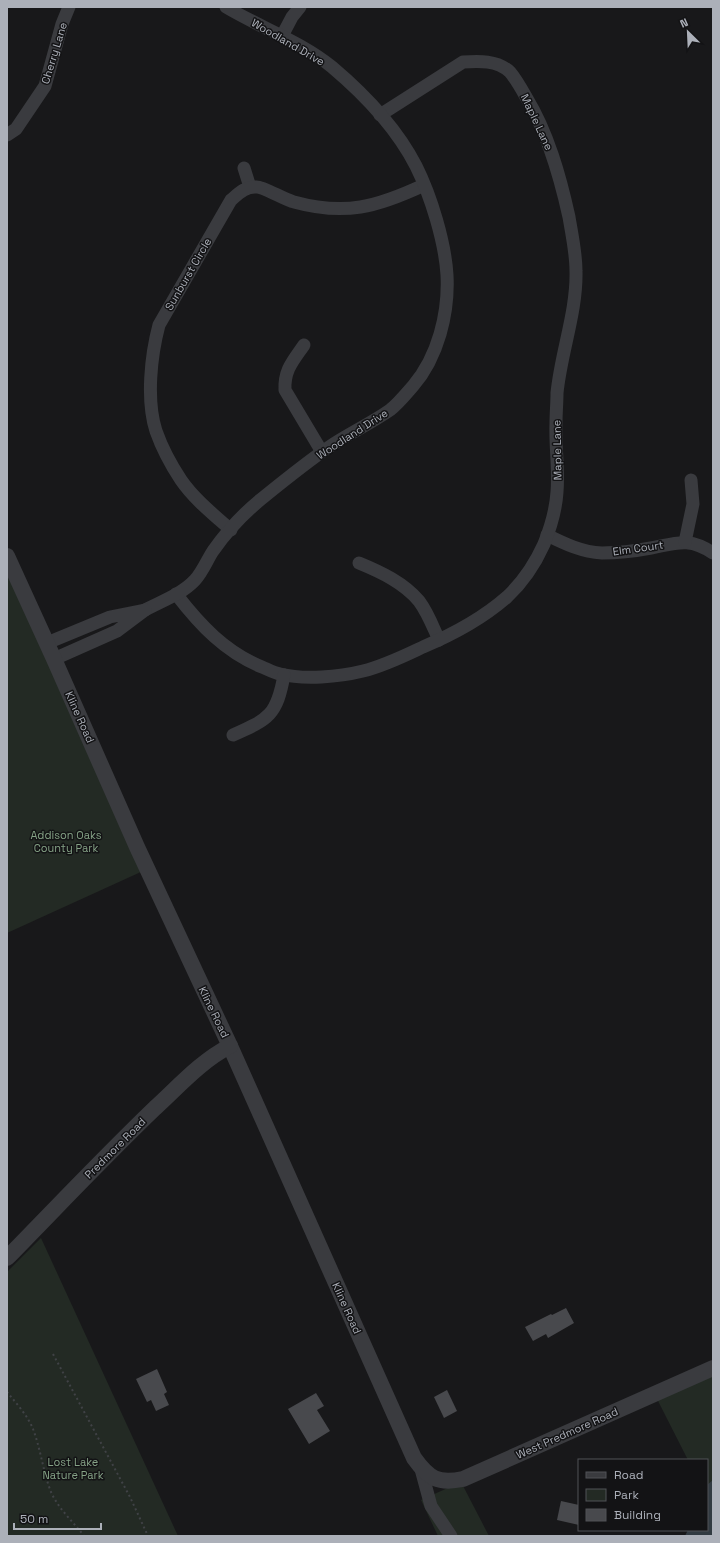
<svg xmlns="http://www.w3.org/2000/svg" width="720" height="1543" font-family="'Space Grotesk',sans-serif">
<rect width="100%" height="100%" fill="#18181a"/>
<g fill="#232a24">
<polygon points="7,557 143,871 7,933"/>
<polygon points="41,1238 178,1536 7,1536 7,1272"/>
<polygon points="713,1373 713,1536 685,1536 688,1530 707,1530 707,1460 688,1460 657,1399"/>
<polygon points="461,1482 489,1536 438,1536 421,1500"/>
</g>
<polygon fill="#323b42" points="713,1480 713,1536 685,1536 688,1530 707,1530 707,1485"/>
<g fill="#48494d">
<polygon points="566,1308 574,1323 548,1338 546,1334 533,1341 525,1327 551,1314 552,1315"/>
<polygon points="157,1369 167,1392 164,1394 169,1405 156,1411 151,1400 147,1402 136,1379"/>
<polygon points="447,1390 457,1411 444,1418 434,1397"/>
<polygon points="316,1393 324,1406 317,1410 330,1431 309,1444 288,1409"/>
<polygon points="561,1501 579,1505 579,1525 557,1520"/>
</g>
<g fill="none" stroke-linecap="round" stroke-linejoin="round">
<g stroke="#404246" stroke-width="2" stroke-dasharray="2 3" stroke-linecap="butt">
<polyline points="53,1354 130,1497 148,1536"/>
<path d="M7,1392C16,1403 28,1416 33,1429C41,1450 43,1472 51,1492C59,1510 73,1521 84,1536"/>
</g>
<g stroke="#3a3b3f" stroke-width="13">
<polyline points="282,36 292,17 300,7"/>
<polyline points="7,135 16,129 45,86 62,24 69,7"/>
<polyline points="244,168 250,187"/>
<path d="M304,345C293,361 284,370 285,390L322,452"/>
<path d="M231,530C214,515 194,499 181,480C171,465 162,448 156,431C146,400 151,355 159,325L231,200C239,193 246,186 257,187C264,187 285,200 294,202C345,216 377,207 424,185"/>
<path d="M547,535C565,544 582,552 602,553C618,553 635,551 651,548C677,543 689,537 713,553"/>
<polyline points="685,542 693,504 691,480"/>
<path d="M359,563C381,572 404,583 419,601C428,613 433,627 439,640"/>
<path d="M176,594C200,625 225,652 262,667C267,669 274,673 280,674C304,680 339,677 363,671C384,666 404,656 423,647C454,634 482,619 507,597C523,582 535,564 544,544C550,529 556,508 557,492C559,469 555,446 556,423C556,413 557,403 557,393C561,352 577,312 576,271C576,253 572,235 569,217C560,176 548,133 526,97C521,88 516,79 510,72C497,60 479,61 463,62L380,115"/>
<path d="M145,610C162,601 182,594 195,580C203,571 207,560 213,551C227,531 246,511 265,496C286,479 307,462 329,447C348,434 370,424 390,410C398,404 406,394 413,386C438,357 449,313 447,275C445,242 431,196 416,166C397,129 364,94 332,67C300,41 261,28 226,7"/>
<polyline points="47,643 110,617 145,610 117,631 54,659"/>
<path d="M233,735C269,719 277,715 284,675"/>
<polyline points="421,1469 431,1506 451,1536"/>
</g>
<g stroke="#3a3b3f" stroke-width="16">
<path d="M7,556L54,659L137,847L230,1046L414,1458C429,1479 438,1484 463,1479L713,1368"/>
<path d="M7,1258C56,1208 104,1157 155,1108C179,1086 201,1061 230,1046"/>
</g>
</g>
<g text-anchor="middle" stroke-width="3" stroke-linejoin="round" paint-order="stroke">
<g font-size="11" fill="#acb0b9" stroke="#131315">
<text transform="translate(288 42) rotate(30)" y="4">Woodland Drive</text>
<text transform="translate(54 53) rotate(-73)" y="4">Cherry Lane</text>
<text transform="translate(537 122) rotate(65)" y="4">Maple Lane</text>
<text transform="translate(188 274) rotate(-60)" y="4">Sunburst Circle</text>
<text transform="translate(352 434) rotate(-33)" y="4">Woodland Drive</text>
<text transform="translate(557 450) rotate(-91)" y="4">Maple Lane</text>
<text transform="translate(638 548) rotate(-8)" y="4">Elm Court</text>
<text transform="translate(80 717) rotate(66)" y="4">Kline Road</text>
<text transform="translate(214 1012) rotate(64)" y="4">Kline Road</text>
<text transform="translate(115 1148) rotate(-45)" y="4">Predmore Road</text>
<text transform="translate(347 1308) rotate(66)" y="4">Kline Road</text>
<text transform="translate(567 1433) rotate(-24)" y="4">West Predmore Road</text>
</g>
<g font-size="11" fill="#85a286" stroke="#131315">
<text x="66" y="839">Addison Oaks<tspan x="66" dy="13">County Park</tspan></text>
<text x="73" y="1466">Lost Lake<tspan x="73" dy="13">Nature Park</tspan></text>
</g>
</g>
<rect width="720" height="1543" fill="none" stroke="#acb0b9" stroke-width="16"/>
<rect x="578" y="1459" width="130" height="72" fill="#131315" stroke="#505257"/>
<rect x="586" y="1472" width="20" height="6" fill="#3a3b3f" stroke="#505257"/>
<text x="614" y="1479" font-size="12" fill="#acb0b9">Road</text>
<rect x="586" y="1489" width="20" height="12" fill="#232a24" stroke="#505257"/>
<text x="614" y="1499" font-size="12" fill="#acb0b9">Park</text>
<rect x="586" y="1509" width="20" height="12" fill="#48494d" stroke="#505257"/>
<text x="614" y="1519" font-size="12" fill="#acb0b9">Building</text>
<g transform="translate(688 32) rotate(336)" stroke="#131315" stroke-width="3" paint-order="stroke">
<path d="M0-3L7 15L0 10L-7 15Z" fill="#acb0b9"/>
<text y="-6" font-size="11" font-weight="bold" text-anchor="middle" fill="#acb0b9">N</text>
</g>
<path d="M14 1523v6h87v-6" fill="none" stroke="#acb0b9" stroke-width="2"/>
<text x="20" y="1523" font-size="12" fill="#acb0b9" stroke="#131315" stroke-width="3" paint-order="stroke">50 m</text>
</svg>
